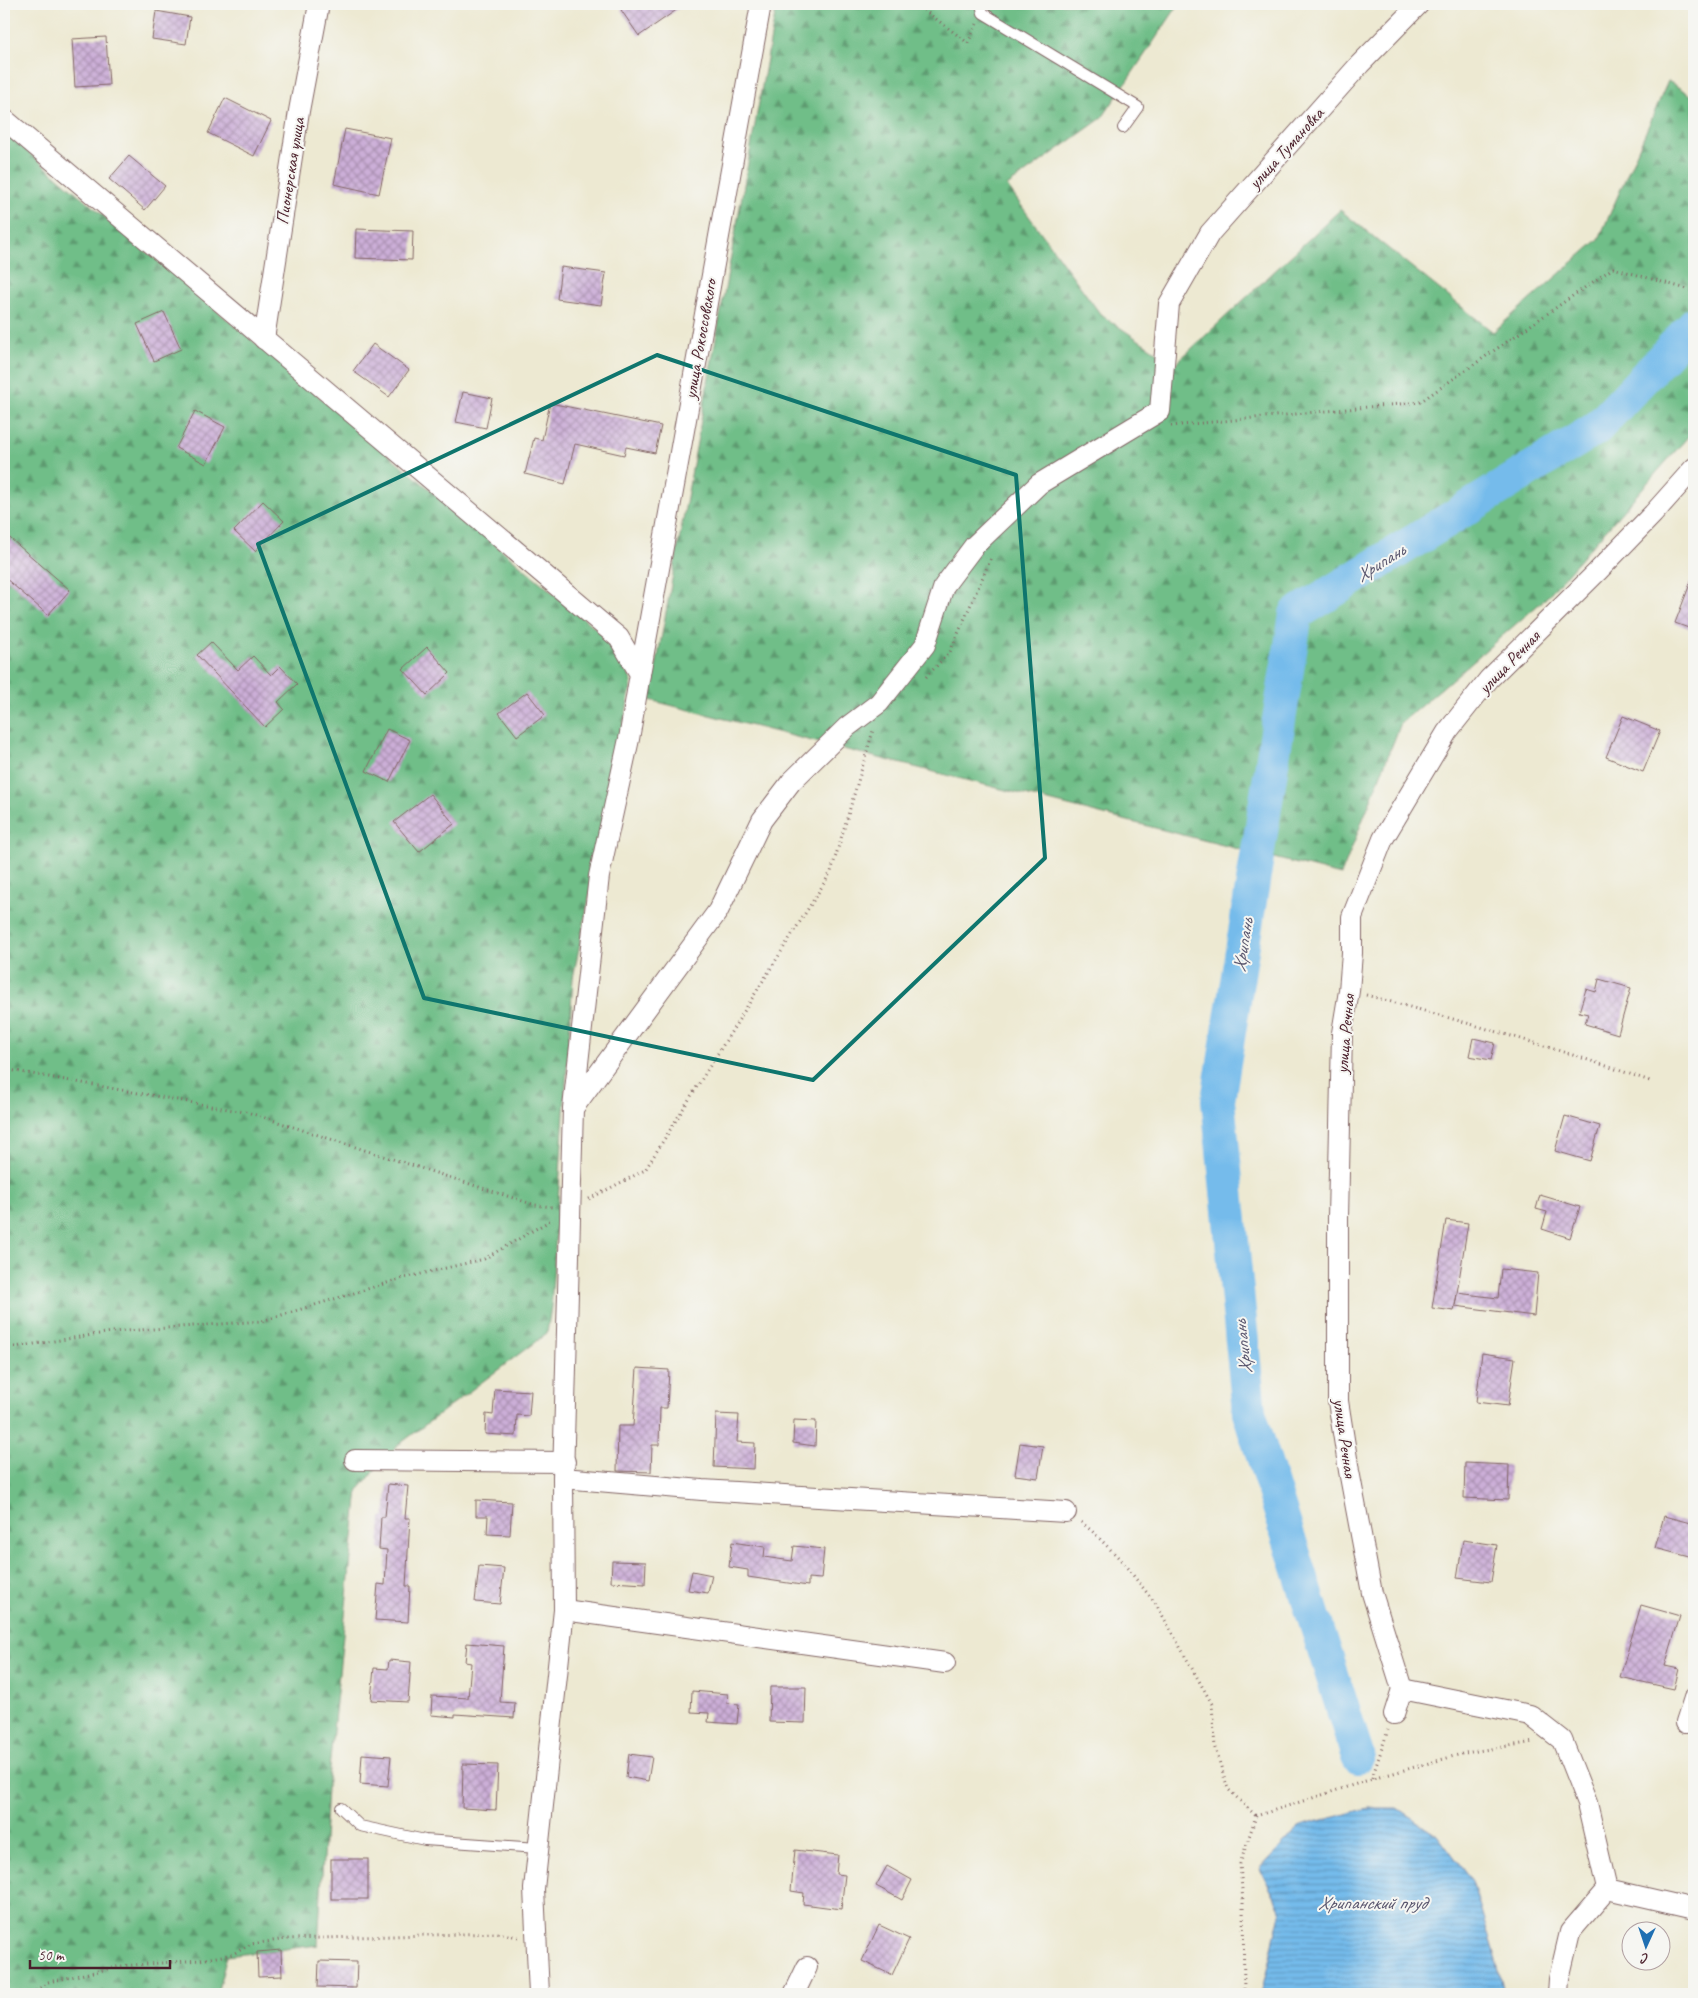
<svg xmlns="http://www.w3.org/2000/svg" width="1698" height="1998" font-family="Caveat,sans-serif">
<defs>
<pattern id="forest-firs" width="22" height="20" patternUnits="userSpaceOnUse" patternTransform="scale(1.25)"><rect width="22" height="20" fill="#6fbe88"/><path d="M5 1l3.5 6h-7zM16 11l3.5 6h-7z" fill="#5d9a6f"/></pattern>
<pattern id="water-rules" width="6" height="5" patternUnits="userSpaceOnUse" patternTransform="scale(1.25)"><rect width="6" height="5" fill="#74bbeb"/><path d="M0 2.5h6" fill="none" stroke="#6197bf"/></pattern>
<pattern id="building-cross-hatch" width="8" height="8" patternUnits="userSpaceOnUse" patternTransform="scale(1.25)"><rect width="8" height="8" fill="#ccafd8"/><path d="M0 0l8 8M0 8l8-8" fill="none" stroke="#a88eaf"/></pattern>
</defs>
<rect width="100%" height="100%" fill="#f6f6f2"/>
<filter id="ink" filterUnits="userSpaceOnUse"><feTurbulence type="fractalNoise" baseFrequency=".02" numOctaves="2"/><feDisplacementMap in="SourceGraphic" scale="10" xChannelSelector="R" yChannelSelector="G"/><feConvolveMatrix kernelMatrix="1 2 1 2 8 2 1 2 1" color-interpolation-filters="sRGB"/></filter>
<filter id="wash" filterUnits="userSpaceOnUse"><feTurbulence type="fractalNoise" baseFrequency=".0096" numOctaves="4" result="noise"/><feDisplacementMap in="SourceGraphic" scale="20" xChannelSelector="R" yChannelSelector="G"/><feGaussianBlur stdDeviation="1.12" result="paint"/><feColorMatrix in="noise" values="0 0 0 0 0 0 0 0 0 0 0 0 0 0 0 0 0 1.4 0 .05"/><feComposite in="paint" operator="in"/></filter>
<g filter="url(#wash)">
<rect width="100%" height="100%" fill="#ede9d2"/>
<g fill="url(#forest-firs)" stroke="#5c6e5a">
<polygon points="777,4 1179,4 1102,118 1007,186 1101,315 1175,364 1340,210 1493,332 1599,239 1668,81 1694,97 1694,430 1545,599 1401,723 1341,875 650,700"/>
<polygon points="4,132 614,644 632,682 573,978 551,1307 547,1333 397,1446 358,1490 327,1789 318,1945 227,1956 217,1994 4,1994"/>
</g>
<polygon fill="url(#water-rules)" stroke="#5f6d8b" points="1369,1808 1397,1808 1438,1835 1472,1881 1498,1966 1504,1994 1261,1994 1281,1910 1260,1869 1300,1826"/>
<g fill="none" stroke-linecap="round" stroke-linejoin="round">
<polyline stroke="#74bbeb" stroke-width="34" points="1358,1757 1249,1412 1218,1100 1296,614 1597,428 1694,324"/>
</g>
<g id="blocks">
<g fill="url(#building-cross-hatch)">
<polygon points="630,4 685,4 639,36 621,10"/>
<polygon points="156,11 190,17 186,44 152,39"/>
<polygon points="106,37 109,85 75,87 72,39"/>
<polygon points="225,98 271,121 254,156 208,133"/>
<polygon points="345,129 391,138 379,194 334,184"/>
<polygon points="129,156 165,186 145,210 109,179"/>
<polygon points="356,229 413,231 412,260 355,258"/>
<polygon points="561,267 606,273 601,305 557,299"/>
<polygon points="164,312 181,349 154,361 137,324"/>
<polygon points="373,344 409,370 389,397 353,371"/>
<polygon points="463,392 492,398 486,428 456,422"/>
<polygon points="550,403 661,426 655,453 626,447 624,455 575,444 565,484 525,474 534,438 542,440"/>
<polygon points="195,411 225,427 206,464 176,448"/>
<polygon points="263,501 284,521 255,551 234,531"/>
<polygon points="4,533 70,590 48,615 4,577"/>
<polygon points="1693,576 1694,576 1694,630 1675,623"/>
<polygon points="211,642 238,670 253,656 271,675 280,666 297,684 278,702 284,709 265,727 197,655"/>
<polygon points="427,647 450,673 427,695 403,669"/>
<polygon points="527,692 545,715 517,736 499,713"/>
<polygon points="1623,716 1660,731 1643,772 1606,757"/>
<polygon points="387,729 410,740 389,782 366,771"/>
<polygon points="430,794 454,824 419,852 394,822"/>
<polygon points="1599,979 1631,988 1618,1034 1585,1024 1588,1014 1579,1012 1586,989 1596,992"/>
<polygon points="1473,1038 1495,1043 1491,1060 1469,1056"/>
<polygon points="1565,1116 1600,1126 1590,1161 1555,1151"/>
<polygon points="1540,1195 1580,1207 1570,1238 1542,1229 1547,1212 1536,1209"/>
<polygon points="1446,1220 1468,1223 1457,1293 1498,1298 1501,1269 1538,1273 1534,1316 1455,1306 1457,1294 1454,1311 1432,1308"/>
<polygon points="1482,1353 1515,1358 1508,1406 1476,1402"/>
<polygon points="637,1368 669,1370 667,1408 660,1408 659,1445 652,1445 651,1472 617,1471 618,1426 633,1426"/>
<polygon points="495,1389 531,1391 529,1416 517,1415 516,1436 485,1434 486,1414 493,1415"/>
<polygon points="716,1414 739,1415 737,1442 755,1443 754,1469 714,1467"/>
<polygon points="794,1420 816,1421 815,1446 793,1443"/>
<polygon points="1020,1443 1043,1446 1038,1478 1015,1475"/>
<polygon points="1465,1463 1509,1465 1508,1500 1464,1498"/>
<polygon points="388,1484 408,1486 405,1518 410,1518 406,1586 410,1586 408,1622 375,1620 378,1584 385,1585 387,1550 379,1549 381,1517 385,1517"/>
<polygon points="476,1500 512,1502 510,1535 487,1534 488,1516 476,1516"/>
<polygon points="1664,1516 1694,1524 1694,1558 1655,1548"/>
<polygon points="1463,1540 1497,1545 1491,1582 1457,1578"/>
<polygon points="732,1542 765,1547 764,1557 792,1561 794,1546 824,1549 821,1579 808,1578 808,1586 748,1577 748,1570 729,1567"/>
<polygon points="612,1561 646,1562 645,1584 611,1582"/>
<polygon points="479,1566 504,1568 500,1604 475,1602"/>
<polygon points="692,1571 712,1575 708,1593 688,1590"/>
<polygon points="1641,1605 1680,1616 1665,1666 1679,1669 1674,1689 1620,1677"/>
<polygon points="467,1643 504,1646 500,1702 515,1703 514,1718 455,1714 455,1717 431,1715 432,1696 468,1698 471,1663 465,1662"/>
<polygon points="389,1660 411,1662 408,1702 371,1700 374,1668 388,1669"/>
<polygon points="770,1687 806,1687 805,1723 769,1722"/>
<polygon points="692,1691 728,1694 727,1703 739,1704 737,1724 708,1722 709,1713 691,1712"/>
<polygon points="362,1754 391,1756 388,1786 360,1784"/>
<polygon points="629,1754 652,1757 648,1781 626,1777"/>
<polygon points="463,1764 498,1765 496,1810 462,1808"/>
<polygon points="795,1850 838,1855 836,1874 845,1875 841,1909 803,1904 804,1893 791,1891"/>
<rect x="331" y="1859" width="37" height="40"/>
<polygon points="887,1866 912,1880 902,1900 876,1886"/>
<polygon points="879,1925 909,1939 892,1975 862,1961"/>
<polygon points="281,1950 282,1976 258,1977 257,1952"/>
<polygon points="319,1961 357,1962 356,1988 318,1987"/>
</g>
</g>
</g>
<g filter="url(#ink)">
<use href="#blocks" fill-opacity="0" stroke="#836665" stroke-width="1"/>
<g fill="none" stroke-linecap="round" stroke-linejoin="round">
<g stroke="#836665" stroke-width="12">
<g id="lane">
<polyline points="981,4 983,13 1138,107 1123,128"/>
<polyline points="341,1808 360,1826 425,1840 538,1848"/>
</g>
</g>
<g stroke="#836665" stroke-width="22">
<g id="street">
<polyline points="4,119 619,638 640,674 629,739 599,876 573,1108 563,1478 564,1610 534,1889 539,1994"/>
<polyline points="264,339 299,111 319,4"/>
<polyline points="640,674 761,4"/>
<polyline points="574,1107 718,911 762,820 791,782 847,727 879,703 925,645 944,586 974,546 1039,484 1160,411 1169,304 1210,233 1360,64 1419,4"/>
<polyline points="355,1460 565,1462"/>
<polyline points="563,1478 702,1490 1066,1512"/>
<polyline points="564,1610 945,1663"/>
<polyline points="1402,1689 1530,1715 1562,1740 1587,1803 1607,1889"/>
<polyline points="1394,1714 1402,1689 1372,1593 1349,1471 1338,1401 1338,1218 1342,1033 1349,991 1352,953 1352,917 1383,839 1447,732 1489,679 1597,572 1653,514 1694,468"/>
<polyline points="1686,1723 1694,1698"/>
<polyline points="1607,1889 1694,1909"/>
<polyline points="794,1994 807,1967"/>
<polyline points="1558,1994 1559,1979 1570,1932 1607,1889"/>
</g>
</g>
<g stroke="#836665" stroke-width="3" stroke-dasharray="1 4" stroke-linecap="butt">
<polyline points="916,4 968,43 977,24"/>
<polyline points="1171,426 1420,402 1613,268 1694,291"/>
<polyline points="926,677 950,652 992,556"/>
<path d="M1366,995C1462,1021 1557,1048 1650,1081"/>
<polyline points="4,1069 250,1113 535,1205 552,1207"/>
<polyline points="589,1199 645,1170 831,872 873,731"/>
<polyline points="4,1347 15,1347 112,1332 262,1321 400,1279 484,1259 551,1220"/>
<polyline points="1081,1522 1092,1531 1120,1559 1156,1604 1212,1704 1215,1748 1228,1789 1256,1816"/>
<polyline points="1372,1778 1388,1730"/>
<polyline points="32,1994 48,1982 121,1966 200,1960 233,1954 251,1944 287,1939 497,1933 519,1937"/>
<polyline points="1244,1994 1243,1902 1240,1864 1256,1816 1372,1779 1465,1753 1534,1742"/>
</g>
<use href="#lane" stroke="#fff" stroke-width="10"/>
<use href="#street" stroke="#fff" stroke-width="20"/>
</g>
</g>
<path fill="none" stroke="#0f766e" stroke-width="4" stroke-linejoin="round" d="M657,355L1016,475L1045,858L813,1080L424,998L258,544Z"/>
<g text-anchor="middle" stroke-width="4" stroke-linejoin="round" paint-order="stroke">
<g font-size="18" fill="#4a1f2b" stroke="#f6f6f2">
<text transform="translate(1286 148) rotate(-48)" y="6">улица Тумановка</text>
<text transform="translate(290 171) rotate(-81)" y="6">Пионерская улица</text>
<text transform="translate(700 339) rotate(-80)" y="6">улица Рокоссовского</text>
<text transform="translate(1509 662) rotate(-46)" y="6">улица Речная</text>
<text transform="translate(1345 1034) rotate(-85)" y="6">улица Речная</text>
<text transform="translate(1345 1438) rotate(82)" y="6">улица Речная</text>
</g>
<g font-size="19" font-style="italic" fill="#59566e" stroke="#f6f6f2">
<text transform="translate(1380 562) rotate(-32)" y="7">Хрипань</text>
<text transform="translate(1242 945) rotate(-81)" y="7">Хрипань</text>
<text transform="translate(1242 1347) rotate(-96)" y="7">Хрипань</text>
<text x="1372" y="1909">Хрипанский пруд</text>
</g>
</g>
<rect width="1698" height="1998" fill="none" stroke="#f6f6f2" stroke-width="20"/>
<g transform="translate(1646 1946) rotate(183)"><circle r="24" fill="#f6f6f2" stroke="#b1a0a2"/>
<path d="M0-4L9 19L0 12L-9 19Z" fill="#1f6fb2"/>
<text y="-8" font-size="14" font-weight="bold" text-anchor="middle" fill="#4a1f2b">С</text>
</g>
<path d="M30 1960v8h140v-8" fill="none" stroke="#4a1f2b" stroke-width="2.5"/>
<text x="38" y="1960" font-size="15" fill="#4a1f2b" stroke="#f6f6f2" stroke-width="4" paint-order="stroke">50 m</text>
</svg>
